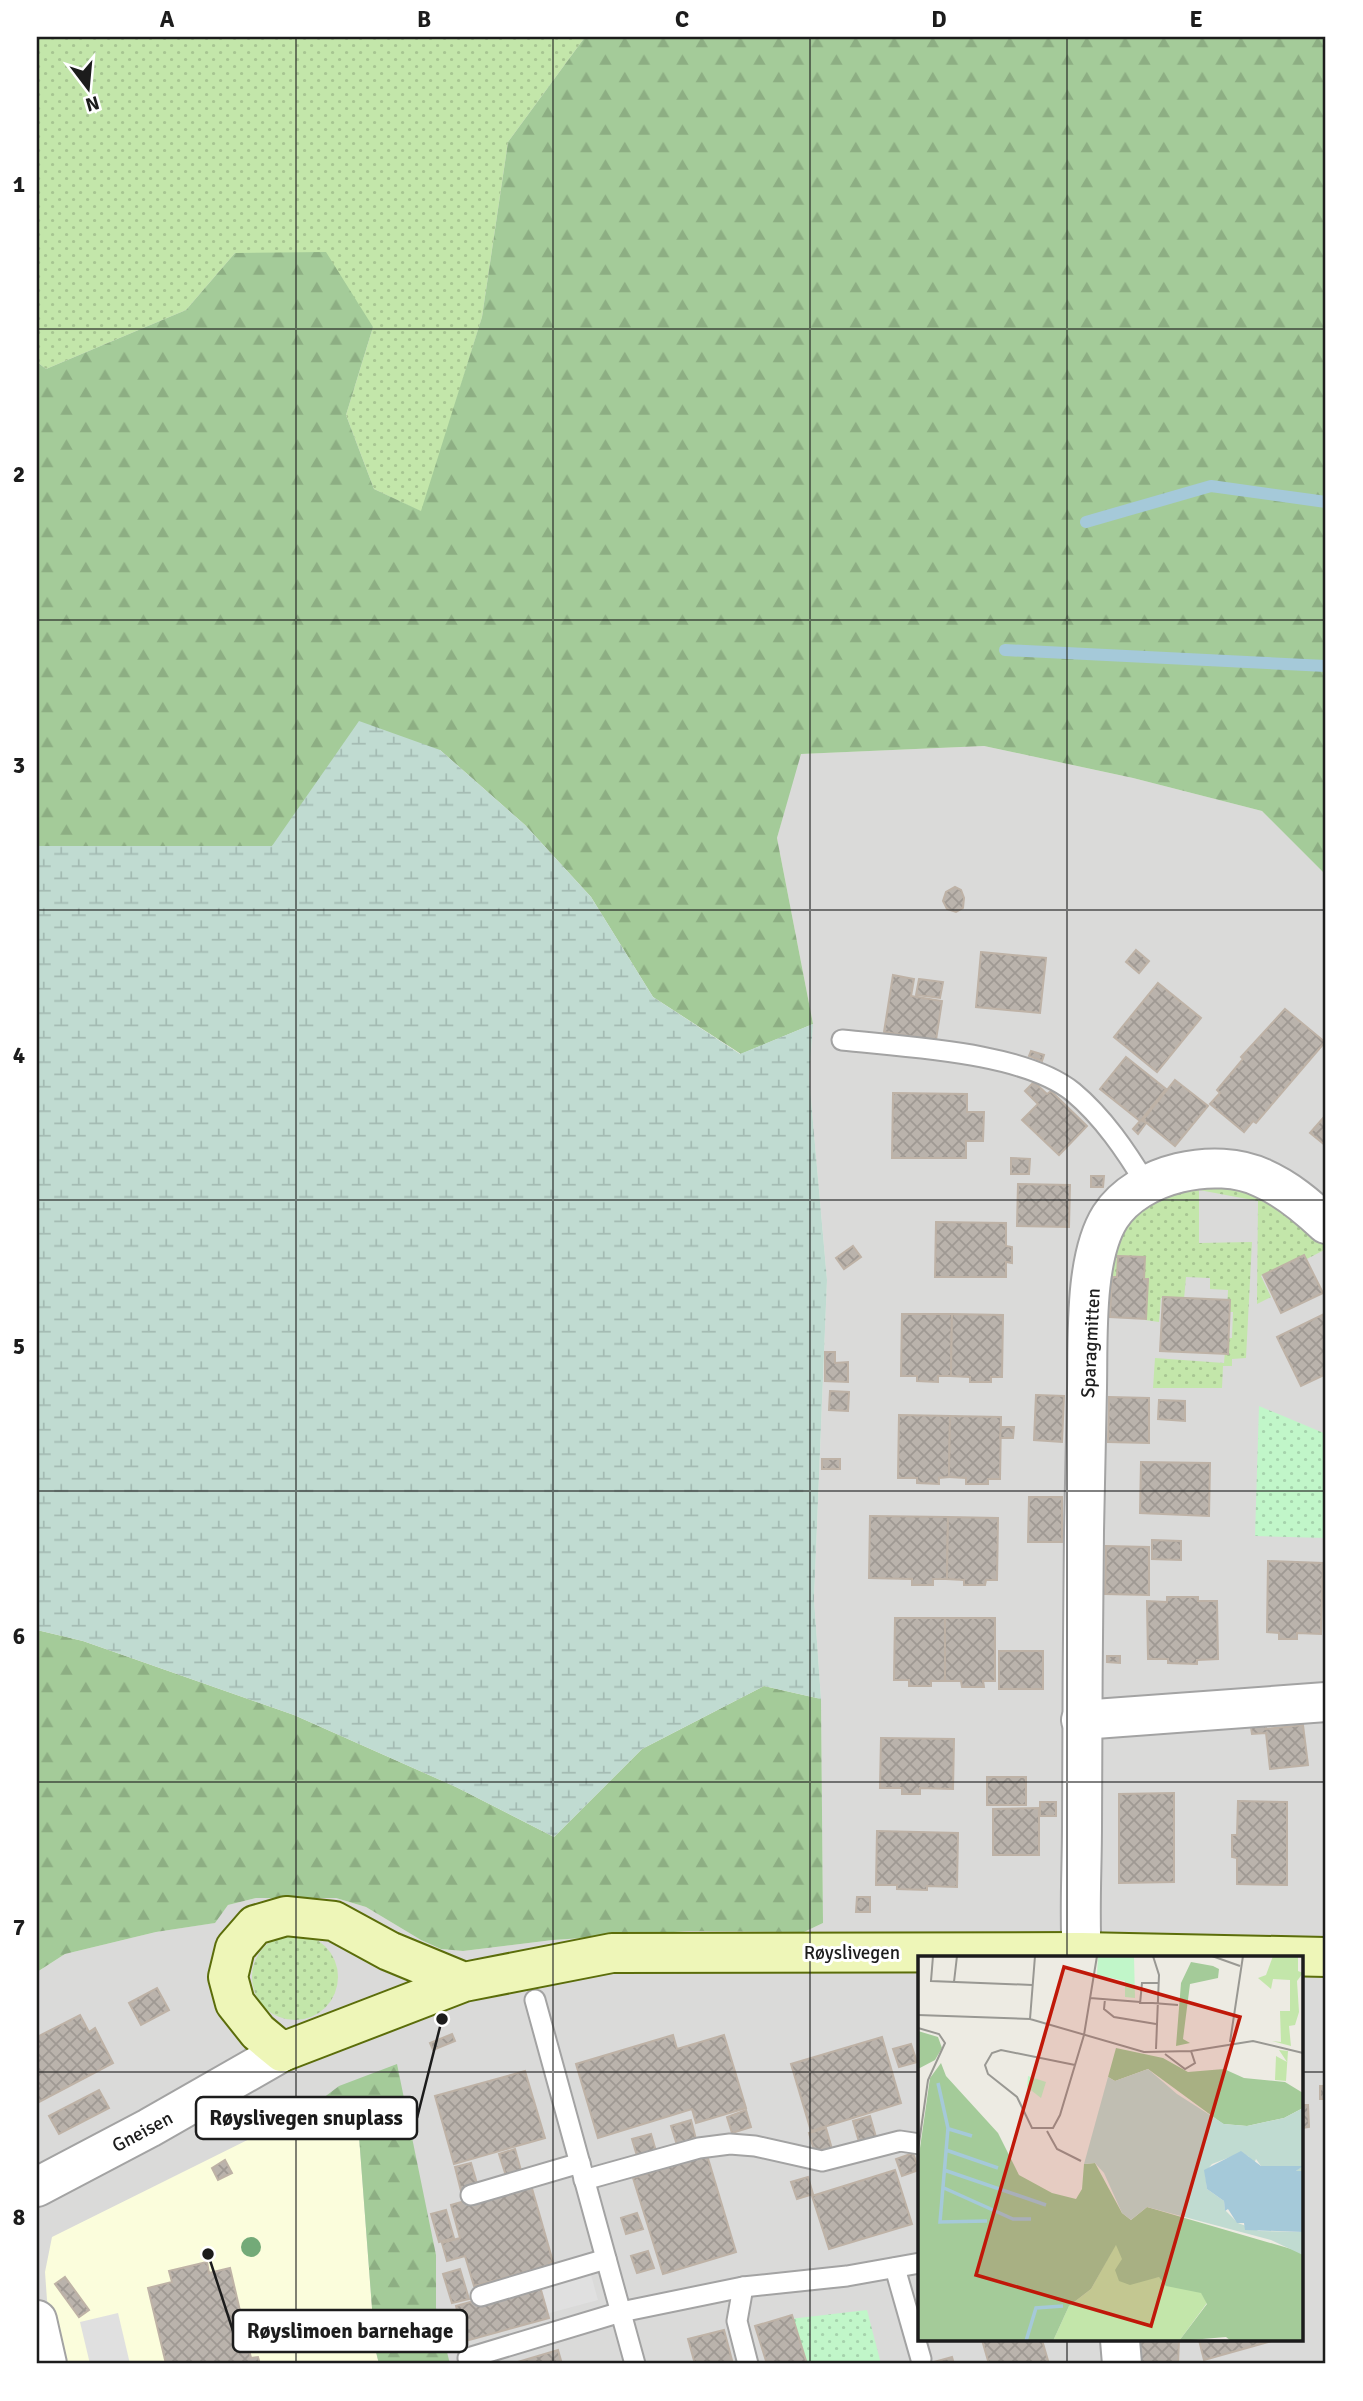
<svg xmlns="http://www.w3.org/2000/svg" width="1363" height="2401" font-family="Signika,sans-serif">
<defs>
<pattern id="grass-dots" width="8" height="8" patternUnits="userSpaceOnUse" patternTransform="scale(1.75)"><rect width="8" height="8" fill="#c3e6aa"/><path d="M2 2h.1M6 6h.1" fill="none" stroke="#a7c592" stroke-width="1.8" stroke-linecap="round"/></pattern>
<pattern id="forest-firs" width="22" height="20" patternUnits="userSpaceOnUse" patternTransform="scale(1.75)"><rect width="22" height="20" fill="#a4cb99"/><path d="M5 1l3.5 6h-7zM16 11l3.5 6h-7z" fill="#8dae83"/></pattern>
<pattern id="wetland-marsh" width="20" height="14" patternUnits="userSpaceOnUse" patternTransform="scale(1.75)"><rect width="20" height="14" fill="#c0dbd1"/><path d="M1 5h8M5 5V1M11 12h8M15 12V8" fill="none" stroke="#a4bbb3"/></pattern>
<pattern id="park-dots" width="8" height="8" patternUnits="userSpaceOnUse" patternTransform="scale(1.75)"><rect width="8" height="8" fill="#c1f6c9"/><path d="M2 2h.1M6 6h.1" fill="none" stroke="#a5d2ac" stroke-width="1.8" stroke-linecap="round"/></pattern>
<pattern id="building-cross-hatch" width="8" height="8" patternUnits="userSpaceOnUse" patternTransform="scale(1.75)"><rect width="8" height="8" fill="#bab3ac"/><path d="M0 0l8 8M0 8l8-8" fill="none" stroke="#9f9993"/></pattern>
</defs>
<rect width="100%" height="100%" fill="#edebe3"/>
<path fill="#dadad9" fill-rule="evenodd" d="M984,746L1133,778L1262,811L1326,875V2364H37V1972L65,1954L156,1932L214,1923L228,1905L256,1898H336L366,1907L421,1940L441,1949L463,1951L553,1940L689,1931L804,1932L823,1923L821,1699L814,1599L827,1280L809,1077L813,1024L777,838L800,754ZM920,1958H1302V2340H920Z"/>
<polygon fill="#fbfddc" points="306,2111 358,2123 375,2348 379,2364 64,2364 47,2300 45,2272 52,2237"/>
<g fill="url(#grass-dots)">
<polygon points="37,37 585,37 508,142 482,317 422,512 374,489 346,415 373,327 235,253 186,310 46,369 37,362"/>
<polygon points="1244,1185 1323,1238 1326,1249 1303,1261 1301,1257 1261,1276 1271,1297 1257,1304 1258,1201 1199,1190 1199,1243 1252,1242 1246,1358 1232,1359 1232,1366 1223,1366 1222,1388 1153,1388 1155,1358 1224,1363 1226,1338 1232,1338 1233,1312 1227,1312 1228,1290 1210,1289 1210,1278 1186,1277 1184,1299 1161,1298 1159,1322 1145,1320 1147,1281 1110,1279 1105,1345 1101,1294 1117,1224 1158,1191"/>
<circle cx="295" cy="1977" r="43"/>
</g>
<g fill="url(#forest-firs)">
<polygon points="585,37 1326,37 1326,875 1262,811 1133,778 984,746 801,754 777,838 813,1024 741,1054 653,997 591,897 525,825 440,750 272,846 37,846 37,362 46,369 186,310 235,253 326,252 373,327 346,415 374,489 421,511 482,317 508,142"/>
<polygon points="37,1630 83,1641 294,1715 456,1787 554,1837 642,1749 764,1686 821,1699 823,1923 804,1932 689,1931 553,1940 463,1951 441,1949 421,1940 366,1907 336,1898 256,1898 228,1905 215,1923 156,1932 65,1954 37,1972"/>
<polygon points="397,2064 436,2255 436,2308 450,2364 379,2364 375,2348 358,2123 306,2111 339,2086"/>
</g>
<polygon fill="url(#wetland-marsh)" points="359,721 440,750 525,825 591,897 653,997 740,1054 813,1024 809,1077 827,1280 814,1599 821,1699 764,1686 642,1749 554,1837 456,1787 294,1715 83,1641 37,1630 37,846 272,846"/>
<g fill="url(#park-dots)">
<polygon points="1259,1406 1326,1434 1326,1538 1255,1536"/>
<polygon points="867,2310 881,2364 804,2364 790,2319"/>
</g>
<g fill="#e0e0e0">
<polygon points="590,2271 598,2300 546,2314 538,2285"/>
<polygon points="118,2313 130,2364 90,2364 80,2322"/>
</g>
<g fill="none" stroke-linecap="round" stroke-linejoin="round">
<g stroke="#a5c9d9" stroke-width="12">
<polyline points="1086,522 1211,486 1326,502"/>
<polyline points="1005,650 1326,666"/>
</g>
</g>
<g fill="url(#building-cross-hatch)" stroke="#beb2a6" stroke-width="2">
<polygon points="955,887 961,890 964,898 963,908 956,912 947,909 943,901 946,892"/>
<polygon points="1136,950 1149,961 1139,973 1126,962"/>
<polygon points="981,952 1046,958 1040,1013 976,1007"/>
<polygon points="893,975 914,979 911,996 942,1001 936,1040 884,1032"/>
<polygon points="919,979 943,982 940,998 916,995"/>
<polygon points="1158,983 1201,1018 1157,1072 1114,1037"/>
<polygon points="1285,1009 1325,1042 1256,1123 1253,1121 1244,1132 1210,1104 1220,1093 1217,1090 1243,1059 1241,1057"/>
<polygon points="1031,1051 1044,1055 1042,1061 1029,1056"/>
<polygon points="1126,1057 1166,1089 1141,1120 1146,1123 1138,1134 1133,1129 1140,1121 1100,1089"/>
<polygon points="1175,1080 1208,1106 1175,1146 1143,1120"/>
<polygon points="1034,1082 1047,1094 1051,1091 1087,1126 1059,1155 1022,1120 1038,1104 1025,1091"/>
<polygon points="893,1093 967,1094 967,1112 984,1112 983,1141 966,1141 966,1158 892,1158"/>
<polygon points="1324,1117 1326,1119 1326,1146 1310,1133"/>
<polygon points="1011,1158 1030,1159 1029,1174 1011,1174"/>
<polygon points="1091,1176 1104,1176 1103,1187 1091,1187"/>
<polygon points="1018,1184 1070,1185 1069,1227 1017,1226"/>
<polygon points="936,1222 1006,1223 1006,1246 1012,1247 1012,1263 1006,1262 1006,1277 935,1277"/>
<polygon points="853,1246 861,1257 844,1269 836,1258"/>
<polygon points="1304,1255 1323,1293 1281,1313 1263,1275"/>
<polygon points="1118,1256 1145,1257 1144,1279 1148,1279 1146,1319 1110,1317 1112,1277 1117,1277"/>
<polygon points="1163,1297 1230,1300 1228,1354 1160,1351"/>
<polygon points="1326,1313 1326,1374 1301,1386 1277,1337"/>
<polygon points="902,1314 952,1314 951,1376 938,1376 938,1382 917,1381 917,1376 901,1376"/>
<polygon points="952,1314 1003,1315 1002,1377 991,1377 991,1382 970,1382 970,1377 951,1376"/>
<polygon points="825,1352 835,1352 835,1363 848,1362 848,1382 825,1381"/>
<polygon points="830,1391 849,1392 848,1411 829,1410"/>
<polygon points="1036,1395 1064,1396 1062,1442 1034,1440"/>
<polygon points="1109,1397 1149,1398 1149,1443 1108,1442"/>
<polygon points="1159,1400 1185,1401 1185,1421 1158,1419"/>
<polygon points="899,1415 950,1416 949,1477 939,1478 939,1484 917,1483 917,1478 898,1478"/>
<polygon points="950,1416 1001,1417 1000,1479 988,1479 988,1484 966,1484 966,1478 949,1477"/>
<polygon points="1001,1427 1014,1427 1013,1438 1000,1438"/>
<rect x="822" y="1459" width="18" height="10"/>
<polygon points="1141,1462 1210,1463 1209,1516 1140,1513"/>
<polygon points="1029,1497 1062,1497 1062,1542 1028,1542"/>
<polygon points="870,1516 948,1517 947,1579 933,1579 933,1585 912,1585 912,1579 869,1578"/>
<polygon points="948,1517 998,1518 997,1580 986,1580 985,1585 964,1585 964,1580 947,1579"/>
<polygon points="1152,1540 1181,1541 1181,1560 1152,1559"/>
<polygon points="1106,1546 1149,1547 1149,1595 1105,1594"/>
<polygon points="1268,1561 1323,1563 1321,1634 1297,1633 1297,1639 1279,1639 1279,1633 1267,1632"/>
<polygon points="1167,1597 1198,1597 1198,1601 1217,1601 1218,1659 1197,1660 1197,1664 1168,1663 1168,1659 1148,1659 1147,1601 1167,1602"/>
<polygon points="895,1618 945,1618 945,1681 931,1681 931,1686 909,1686 909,1680 894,1680"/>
<polygon points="945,1618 995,1618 995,1681 983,1681 984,1687 962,1687 961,1681 945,1681"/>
<rect x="999" y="1651" width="44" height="38"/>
<polygon points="1107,1656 1120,1656 1120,1663 1107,1662"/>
<polygon points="1266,1725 1266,1729 1303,1725 1308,1765 1270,1769 1266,1733 1252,1734 1251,1727"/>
<polygon points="881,1738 954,1739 953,1789 920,1788 920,1794 902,1794 902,1788 880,1788"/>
<rect x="987" y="1777" width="39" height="28"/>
<polygon points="1174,1793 1174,1882 1119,1883 1119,1794"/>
<polygon points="1238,1801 1287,1802 1287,1885 1237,1884 1237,1858 1232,1857 1232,1835 1237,1835"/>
<rect x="1040" y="1802" width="16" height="14"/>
<polygon points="1039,1808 1039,1855 993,1855 993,1809"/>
<polygon points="877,1831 958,1833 957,1887 927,1886 927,1890 897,1889 897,1885 876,1885"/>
<polygon points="857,1897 870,1897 870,1912 856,1912"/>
<polygon points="157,1988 169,2010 141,2025 129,2003"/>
<polygon points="80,2015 89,2032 95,2028 113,2063 37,2103 37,2037"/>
<polygon points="452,2034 455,2041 433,2050 430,2043"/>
<polygon points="673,2035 677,2049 724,2035 746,2108 696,2123 692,2109 598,2138 576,2064"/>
<polygon points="882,2037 901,2103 811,2131 791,2064"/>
<polygon points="911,2044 917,2062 899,2067 893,2049"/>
<polygon points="525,2071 545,2138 454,2164 435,2096"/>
<rect x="1320" y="2086" width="6" height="13"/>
<polygon points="99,2090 109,2108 59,2134 49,2116"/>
<polygon points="1302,2105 1308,2105 1309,2127 1302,2128"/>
<polygon points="746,2110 751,2127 732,2133 727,2117"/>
<polygon points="870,2116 876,2137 859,2142 853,2121"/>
<polygon points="691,2120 696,2139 677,2145 671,2126"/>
<polygon points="826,2128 832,2149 815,2154 809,2133"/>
<polygon points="651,2134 656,2151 637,2156 632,2139"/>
<polygon points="515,2149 522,2174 507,2179 499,2154"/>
<polygon points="913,2153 919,2170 902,2176 896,2159"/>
<polygon points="707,2155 736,2252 663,2274 633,2178"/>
<polygon points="225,2160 232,2173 218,2180 212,2168"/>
<polygon points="471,2163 478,2187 461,2191 455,2167"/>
<polygon points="895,2170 912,2224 829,2249 812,2196"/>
<polygon points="808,2177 813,2194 797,2199 791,2182"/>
<polygon points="525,2184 531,2185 553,2262 549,2263 549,2265 474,2286 465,2256 447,2261 442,2243 460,2238 451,2205"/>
<polygon points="446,2210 454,2238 439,2242 431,2214"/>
<polygon points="637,2213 643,2229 626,2234 621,2218"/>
<polygon points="648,2251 654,2268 637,2273 631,2256"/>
<polygon points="207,2262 209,2273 230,2268 251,2358 258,2357 260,2364 166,2364 148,2288 172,2282 169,2271"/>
<polygon points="460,2269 469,2299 452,2303 443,2274"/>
<polygon points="65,2277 89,2310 79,2317 55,2284"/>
<polygon points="539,2283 549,2318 451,2345 442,2314 457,2310 456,2306"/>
<polygon points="792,2315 807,2364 767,2364 755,2326"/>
<polygon points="724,2330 733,2364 695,2364 688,2339"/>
<polygon points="982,2340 1042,2340 1049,2364 989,2364"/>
<polygon points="1139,2340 1179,2340 1178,2364 1139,2364"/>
<polygon points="1199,2340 1275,2340 1204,2360"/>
<polygon points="558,2350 562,2364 511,2364"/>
<polygon points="952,2357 954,2364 927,2364"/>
</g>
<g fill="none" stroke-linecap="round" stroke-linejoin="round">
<g stroke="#a3a3a3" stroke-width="23">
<g id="lane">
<path d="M842,1040C906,1047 1024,1052 1073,1092C1103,1117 1126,1151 1146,1184"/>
<polyline points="535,2000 635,2364"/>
<polyline points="584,2180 699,2148 730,2144 755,2146 822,2161 900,2141 920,2144"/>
<polyline points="471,2195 580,2163"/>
<polyline points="895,2268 921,2359"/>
<polyline points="743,2287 737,2321 748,2364"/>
<polyline points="481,2296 606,2259"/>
<polyline points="468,2358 621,2312 743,2287 847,2276 920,2263"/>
</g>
</g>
<g stroke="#a3a3a3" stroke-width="42">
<g id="street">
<polyline points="1081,1720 1326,1702"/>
<path d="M1082,1958C1079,1915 1082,1870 1082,1826C1082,1728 1083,1629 1084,1531C1085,1483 1086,1435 1087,1388C1088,1340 1084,1258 1110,1217C1138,1173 1216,1156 1262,1178C1287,1189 1307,1206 1326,1224"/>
<polyline points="37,2187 149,2128 282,2052"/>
<polyline points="37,2320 47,2364"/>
<polyline points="1120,2340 1122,2364"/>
</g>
</g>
<g stroke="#5b6d0a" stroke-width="42">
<polyline id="secondary" points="464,1982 389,1951 334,1921 286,1916 255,1925 235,1948 228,1977 235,2003 258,2032 282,2052 464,1982 612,1953 1081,1952 1326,1957"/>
</g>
<use href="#lane" stroke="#fff" stroke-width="19"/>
<use href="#street" stroke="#fff" stroke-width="38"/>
<use href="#secondary" stroke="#eef6b8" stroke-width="38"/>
</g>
<circle fill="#73aa78" cx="251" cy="2247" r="10"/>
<path fill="none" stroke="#1c1c1c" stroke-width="2" stroke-opacity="0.55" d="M296,37V2364M553,37V2364M810,37V2364M1067,37V1958M37,329H1326M37,620H1326M37,910H1326M37,1200H1326M37,1491H1326M37,1782H1326M37,2072H920M1302,2072H1326M1067,2340V2364"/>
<g text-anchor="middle" stroke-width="6" stroke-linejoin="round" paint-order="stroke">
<g font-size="19" fill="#1c1c1c" stroke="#fff">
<text transform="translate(1090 1343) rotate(-87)" y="7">Sparagmitten</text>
<text x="852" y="1959">Røyslivegen</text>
<text transform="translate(142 2131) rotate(-28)" y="7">Gneisen</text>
</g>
</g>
<g transform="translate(918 1956)">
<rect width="385" height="385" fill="#edebe3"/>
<path d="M355,0H380V15L385,17L379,25L381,56L377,69L371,70L373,90L354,85L363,86L362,55H372V24L355,23L353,33L340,22L348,19ZM361,94L370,95L368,125L357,124L358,100L369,106ZM198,288L221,323L241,321L283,336L289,347L261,385H135L151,350L173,333Z" fill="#c3e6aa"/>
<path d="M273,6L295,10L301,13L300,22L272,28L265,83L272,87L258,90L263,27ZM0,75L20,81L24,92L17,104L0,113ZM198,92L245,102L270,116L306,113L326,122L367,126L385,137V152L366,162L329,170L305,168L230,113L197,125L190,121ZM23,107L28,120L80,177L101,219L134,237L158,243L164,233L166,208L177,207L204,257L213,264L229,251L380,295L385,299V385H313L308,381L261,385L289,348L283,337L248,330L241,321L212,329L201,325L197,314L204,303L198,289L173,333L151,350L135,385H0V206L12,122Z" fill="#a4cb99"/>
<path d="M230,113L259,138L306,168L329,170L366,162L385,152V215H378L384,210H343L338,203L336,208L330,200L320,198L294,208L287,216L289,233L306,245L307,254L320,267L341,275L385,276V299L353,284L229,251L213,264L204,257L186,217L177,207L166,208L190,121L197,125Z" fill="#c0dbd1"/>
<path d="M180,0H216L217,42L207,41V25L179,19ZM110,120L128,126L123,142L109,131Z" fill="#c1f6c9"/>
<path d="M323,195L343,210H385L378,215H385V276L327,274L326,267H319L310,253L307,255L306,245L289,233L286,214Z" fill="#a5c9d9"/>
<path fill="none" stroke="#a5c9d9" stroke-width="3.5" d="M20,127L30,172L22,266L69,265M31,173L54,180M28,194L80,212M26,214L128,249M26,232L95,263H113M108,385L118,352L145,350"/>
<path fill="none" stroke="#999893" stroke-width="2" d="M15,0L13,25L114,29M235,0L241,19L238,93M294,0L322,10M36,26L39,0M172,42L260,49M187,43L186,53L196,61L238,68M222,48L224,27H240M0,59L112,63L226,96L273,95L277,107L267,113L247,98M112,63L117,0M0,72L21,78L27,87L10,124L0,194M312,86L325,0M273,95L335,85L385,97M157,109L83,94L74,97L67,109L70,118L99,141L114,172H135L142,159L166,79L179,0M129,175L139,193L163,205"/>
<path fill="#c01809" fill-opacity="0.15" stroke="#c01809" stroke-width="3.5" d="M146,11L322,61L233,370L58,319Z"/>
<rect width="385" height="385" fill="none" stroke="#1c1c1c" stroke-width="3.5"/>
</g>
<path fill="none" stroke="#1c1c1c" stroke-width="2.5" d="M442 2019L417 2118M208 2254L233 2331"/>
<g fill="#1c1c1c" stroke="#fff" stroke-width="2.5">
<circle cx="442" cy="2019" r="7"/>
<circle cx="208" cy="2254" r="7"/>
</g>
<g fill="#fff" stroke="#1c1c1c" stroke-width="2.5">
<rect x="196" y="2097" width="221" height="42" rx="7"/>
<rect x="233" y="2310" width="234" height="42" rx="7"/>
</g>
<g font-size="21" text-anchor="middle" font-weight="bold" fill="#1c1c1c">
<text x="306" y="2125">Røyslivegen snuplass</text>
<text x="350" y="2338">Røyslimoen barnehage</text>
</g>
<rect width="1363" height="2401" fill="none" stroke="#ffffff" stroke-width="77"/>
<g transform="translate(88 88) rotate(164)" stroke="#ffffff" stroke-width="5" paint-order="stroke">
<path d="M0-5L12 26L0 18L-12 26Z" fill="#1c1c1c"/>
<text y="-10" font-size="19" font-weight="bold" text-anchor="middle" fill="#1c1c1c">N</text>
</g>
<rect x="38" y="38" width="1286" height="2324" fill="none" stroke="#1c1c1c" stroke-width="2.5"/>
<g font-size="23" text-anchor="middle" font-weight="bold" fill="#1c1c1c">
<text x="167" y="27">A</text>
<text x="424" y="27">B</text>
<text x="682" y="27">C</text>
<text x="939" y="27">D</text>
<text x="1196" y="27">E</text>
<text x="19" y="192">1</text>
<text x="19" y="482">2</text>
<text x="19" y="773">3</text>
<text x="19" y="1063">4</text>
<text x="19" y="1354">5</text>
<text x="19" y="1644">6</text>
<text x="19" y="1935">7</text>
<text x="19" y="2225">8</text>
</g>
</svg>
